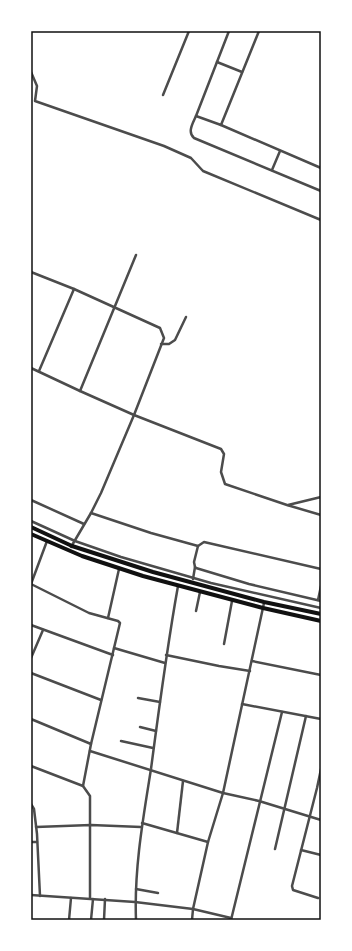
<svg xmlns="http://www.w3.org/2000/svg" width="352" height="951" font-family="Inter,sans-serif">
<rect width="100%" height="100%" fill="#fff"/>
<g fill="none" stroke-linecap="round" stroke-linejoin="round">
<g stroke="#4c4c4c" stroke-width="2.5">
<polyline points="229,31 196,116 221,125 259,31"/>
<polyline points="217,62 242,72"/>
<polyline points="31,72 37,86 35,101 164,146 191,158 203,171 321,220"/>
<polyline points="163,95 189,31"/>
<path d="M196,116C193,123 187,132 194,138L321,191"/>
<polyline points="221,125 321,168"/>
<polyline points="272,170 280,151"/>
<polyline points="31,272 74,289 160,328 164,338 134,415 221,449 224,454 221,472 225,484 287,505 321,515"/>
<polyline points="161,344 169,344 175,340 186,317"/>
<polyline points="31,368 80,391 134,415 101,493 91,513 71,547"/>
<polyline points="39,371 74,289"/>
<polyline points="80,391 136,255"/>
<polyline points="31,500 84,524"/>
<polyline points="288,505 321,497"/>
<polyline points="91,513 151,533 198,546 204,542 321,569"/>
<polyline points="31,521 75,541 121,557 211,583 321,608"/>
<polyline points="47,541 31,584 89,613 118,621 120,623 91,744 83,786"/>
<polyline points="198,546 194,562 195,567 196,568 249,584 321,601"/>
<polyline points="193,579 195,567"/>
<polyline points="318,600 321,586"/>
<polyline points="196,611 200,592"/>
<polyline points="108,618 119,569"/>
<polyline points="31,625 113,655"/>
<polyline points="224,644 232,601"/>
<polyline points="114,648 165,663"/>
<polyline points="166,655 219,666 250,671"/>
<polyline points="31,658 43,630"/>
<polyline points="252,661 321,675"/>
<polyline points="31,673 101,700"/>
<polyline points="138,698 160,702"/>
<polyline points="242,704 321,719"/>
<polyline points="31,719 91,744"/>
<polyline points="140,727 156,731"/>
<polyline points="121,741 153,748"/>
<polyline points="90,751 223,793 259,801 321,820"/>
<polyline points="31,766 83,786 90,796 90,898"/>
<polyline points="31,804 34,809 37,834 40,896"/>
<polyline points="142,823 208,842"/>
<polyline points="36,827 91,825 141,827"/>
<polyline points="177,833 183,781"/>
<polyline points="31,842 37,842"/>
<polyline points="275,849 306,716"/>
<polyline points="301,850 321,855"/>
<polyline points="136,889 158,893"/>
<polyline points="31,895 135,902 193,909 231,918"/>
<polyline points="318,898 293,890 292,886 317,788 321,769"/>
<polyline points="69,920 71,898"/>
<polyline points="91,920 93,899"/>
<polyline points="104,920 105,899"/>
<path d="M136,920C134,869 143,819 151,769C159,708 167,647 178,586"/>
<polyline points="192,920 193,909 208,842 223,793 264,603"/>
<polyline points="231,920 282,712"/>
</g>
<g stroke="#111" stroke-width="4">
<polyline points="31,527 72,546 153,572 264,602 321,614"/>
<polyline points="31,534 82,556 143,576 263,608 321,621"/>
</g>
</g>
<rect width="352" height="951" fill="none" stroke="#ffffff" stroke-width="64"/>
<rect x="32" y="32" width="288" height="887" fill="none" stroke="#111" stroke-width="1.5"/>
</svg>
